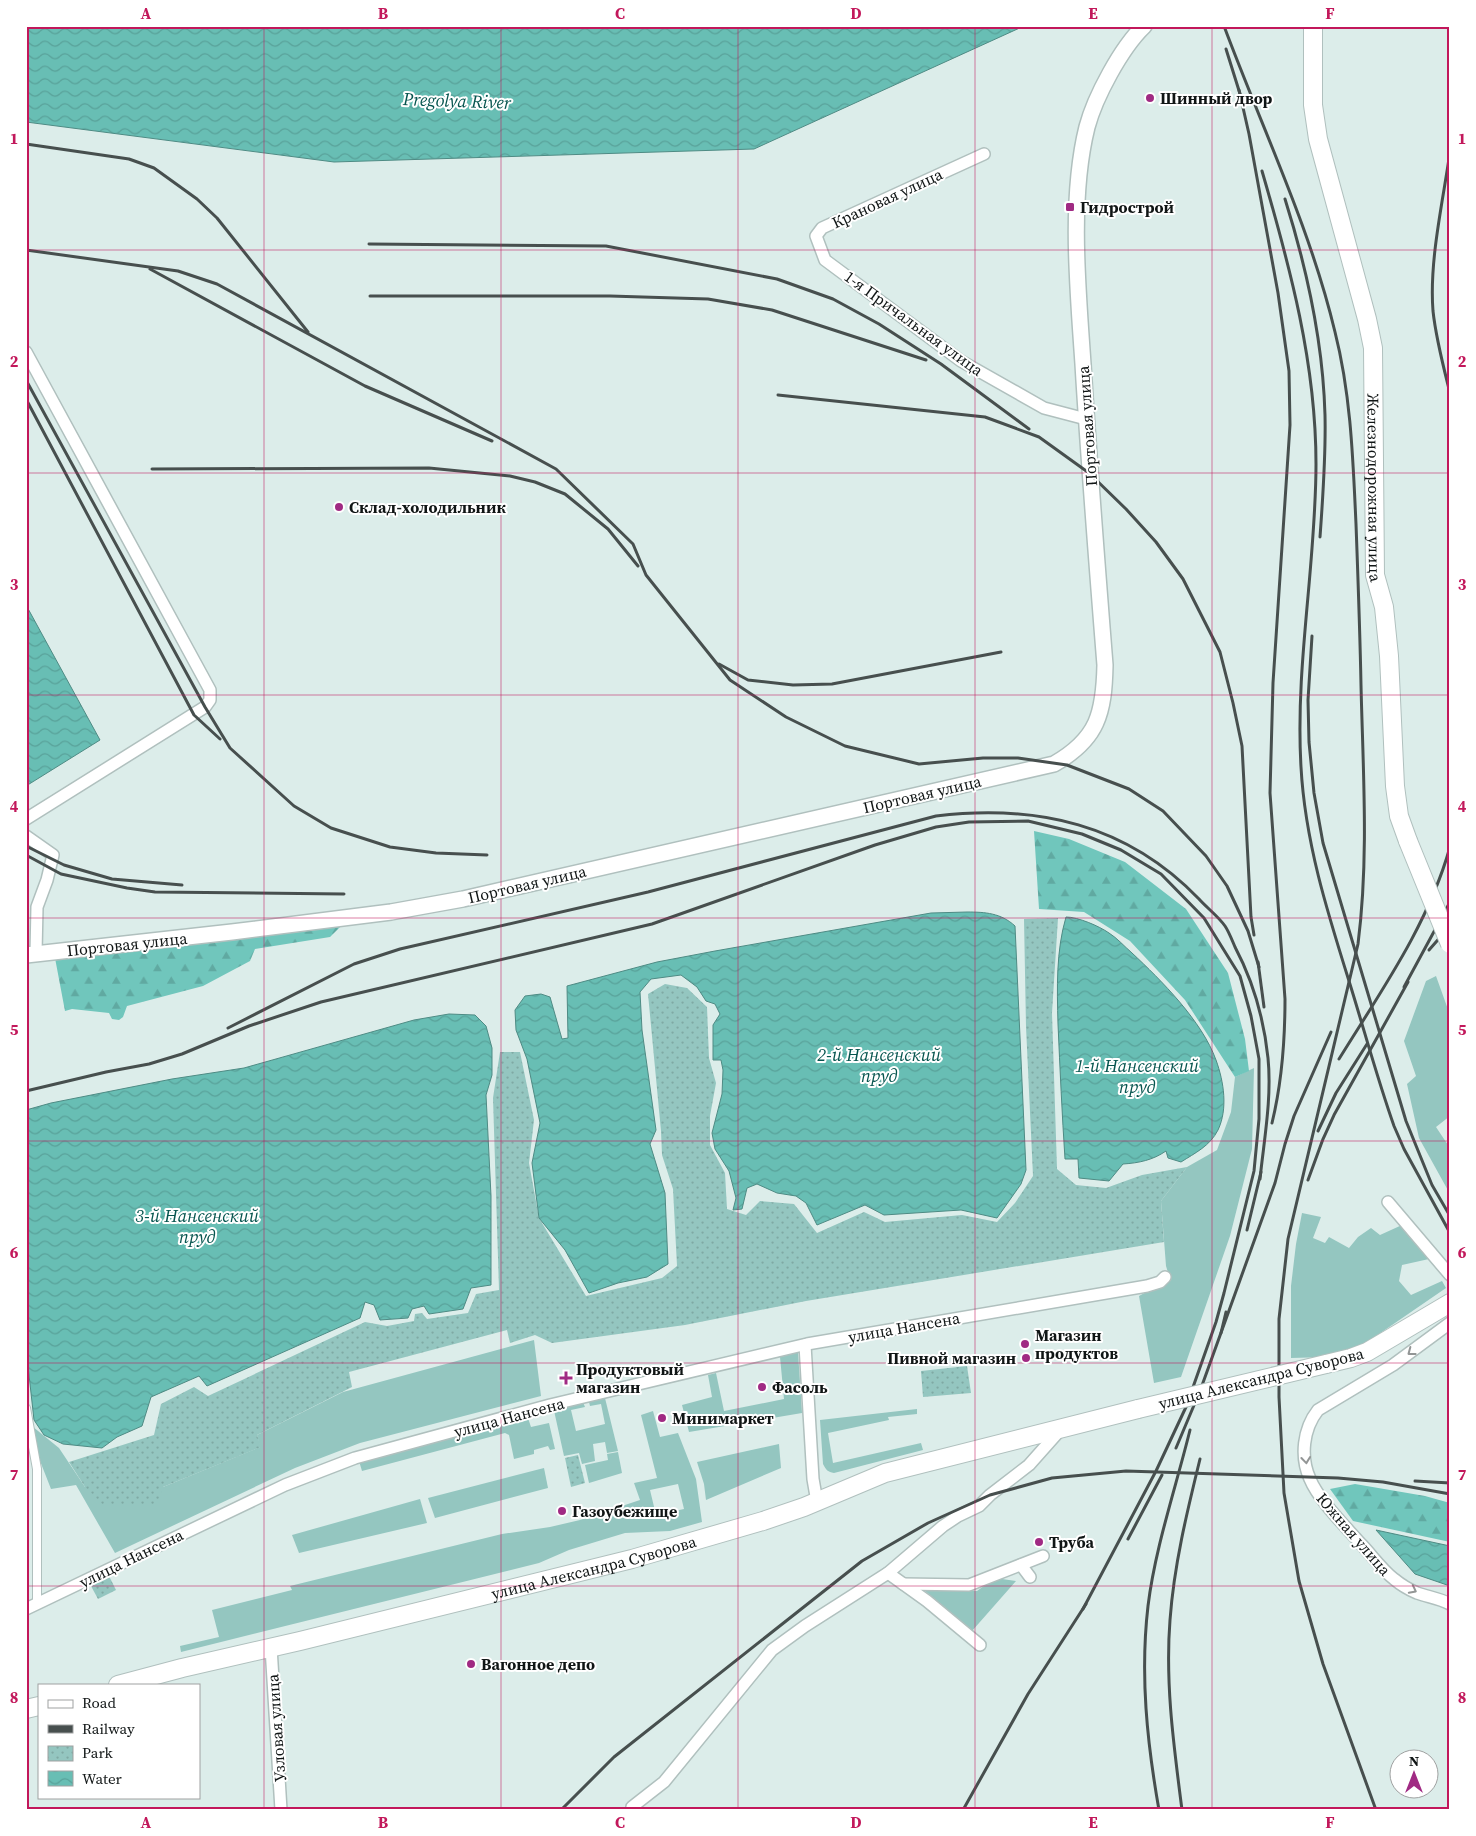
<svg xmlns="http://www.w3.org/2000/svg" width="1476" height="1836" font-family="'Source Serif 4',serif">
<defs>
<pattern id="forest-firs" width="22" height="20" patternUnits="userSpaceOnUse" patternTransform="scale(1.25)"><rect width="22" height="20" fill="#70c6bc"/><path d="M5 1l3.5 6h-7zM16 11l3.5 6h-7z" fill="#60a9a1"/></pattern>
<pattern id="park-dots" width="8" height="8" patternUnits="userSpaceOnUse" patternTransform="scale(1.25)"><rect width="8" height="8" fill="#94c6c0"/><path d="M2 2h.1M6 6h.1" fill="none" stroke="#7fa9a4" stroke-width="1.8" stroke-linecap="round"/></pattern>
<pattern id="water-waves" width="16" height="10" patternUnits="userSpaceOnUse" patternTransform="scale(1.25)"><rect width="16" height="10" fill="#68beb4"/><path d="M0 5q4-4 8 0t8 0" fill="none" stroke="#59a29a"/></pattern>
</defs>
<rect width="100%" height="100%" fill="#dcedea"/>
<g fill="#94c6c0" fill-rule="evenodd">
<polygon points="1436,976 1450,1015 1450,1116 1436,1127 1450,1148 1450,1194 1419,1138 1407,1084 1416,1076 1404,1041 1426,981"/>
<polygon points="1254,1068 1252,1149 1230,1236 1181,1377 1154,1383 1139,1296 1170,1279 1166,1266 1161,1201 1187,1167 1217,1150 1231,1112 1235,1077"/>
<polygon points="1302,1213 1321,1217 1313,1238 1325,1243 1329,1237 1349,1248 1358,1237 1371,1228 1380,1235 1402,1225 1429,1259 1402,1265 1399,1281 1411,1295 1442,1281 1446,1288 1360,1347 1327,1357 1291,1358 1291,1286 1296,1244"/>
<polygon points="534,1340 541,1396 360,1443 295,1468 115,1553 76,1485 51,1489 33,1443 27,1422 59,1448 85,1487 163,1487 260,1447 257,1435 343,1392"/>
<polygon points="798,1352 802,1413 689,1432 682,1405 712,1397 708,1375 716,1373 724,1411 784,1399 780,1357"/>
<polygon points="604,1394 618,1451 607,1453 605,1442 593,1444 595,1461 582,1464 579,1453 564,1456 553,1406 582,1400 585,1407 571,1410 576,1431 605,1424 601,1404 590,1406 588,1398"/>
<path d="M917,1409V1414L888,1417L889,1420L828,1433L833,1463L921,1443L923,1450L834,1473C828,1472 826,1470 823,1464L820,1420Z"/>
<path d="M653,1411L660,1437L678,1433L696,1479L702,1522L670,1531L625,1533L569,1550L539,1563L181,1652L180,1646L219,1637L212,1610L292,1590L290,1586L502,1534L550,1527L580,1520L640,1500L634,1483L657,1478L641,1415ZM678,1484L684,1509L656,1515L650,1490Z"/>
<polygon points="527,1415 531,1427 549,1423 555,1449 550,1450 548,1446 534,1450 534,1454 514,1459 509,1435 505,1433 362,1471 359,1461"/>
<polygon points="779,1444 781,1468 706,1500 704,1484 697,1462"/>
<polygon points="618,1452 622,1473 589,1483 585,1465 608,1460 607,1454"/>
<polygon points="544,1468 548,1488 435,1518 428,1498"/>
<polygon points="420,1499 427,1523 299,1553 292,1535"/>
<polygon points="995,1578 1016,1581 972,1631 924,1590 925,1588 977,1591"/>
</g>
<g fill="url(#forest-firs)">
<polygon points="1034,831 1069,839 1125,862 1186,909 1228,973 1245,1039 1249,1071 1235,1077 1185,1000 1130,941 1084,912 1039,909"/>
<polygon points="342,925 330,937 255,949 250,961 203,986 127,1006 123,1017 119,1020 112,1019 109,1013 72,1009 65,1011 55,958"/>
<polygon points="1355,1484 1425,1496 1450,1503 1450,1542 1353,1521 1330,1489"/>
</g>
<g fill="url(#park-dots)">
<polygon points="1058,918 1052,1013 1057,1169 1076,1185 1106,1188 1142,1175 1187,1167 1161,1201 1164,1242 806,1301 685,1325 552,1343 535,1335 510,1343 507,1330 349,1372 352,1387 257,1435 261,1447 163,1487 157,1504 104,1506 85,1487 69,1462 154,1435 161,1404 194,1387 208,1396 365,1322 387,1326 414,1321 415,1314 422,1313 427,1319 468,1313 476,1294 499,1290 493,1098 500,1052 520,1052 534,1120 529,1163 539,1218 586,1296 662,1278 677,1266 673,1189 662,1155 661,1131 648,994 665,984 687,988 707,1007 709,1058 716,1083 710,1116 710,1145 725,1173 727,1209 746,1215 760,1201 794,1204 817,1233 864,1212 885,1222 962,1215 997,1222 1015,1203 1033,1176 1026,1027 1024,919"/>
<polygon points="967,1366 971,1393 923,1397 921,1371"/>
<polygon points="578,1455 585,1483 571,1487 565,1458"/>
<polygon points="109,1576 116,1590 98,1599 91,1586"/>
</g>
<g fill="url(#water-waves)" stroke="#4e8b84">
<polygon points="26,26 1024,26 754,149 334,162 26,122"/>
<polygon points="26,605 100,740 26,786"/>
<path d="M967,912C985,912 1001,913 1015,926L1026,1170L1021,1184L997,1218L961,1210L884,1215L865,1205L817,1225L806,1203L796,1196L777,1193L757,1184L747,1188L742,1209L733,1210L736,1198L729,1171L715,1149L712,1133L722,1094L723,1070L721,1060H713V1025L720,1014L715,1004L706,1001L697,987L681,975L651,979L640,992L642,1030L656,1130L650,1144L665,1193L668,1264L647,1277L618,1283L589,1293L565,1250L539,1218L532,1163L540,1123L527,1059L516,1030L515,1010L525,996L541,994L550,997L562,1039L568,1038L567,986L657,962L715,951L931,913Z"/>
<path d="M1066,917C1078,917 1099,926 1109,933C1117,938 1124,946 1132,953C1161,980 1202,1021 1216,1060C1224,1082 1228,1109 1218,1130C1210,1146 1195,1153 1181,1162L1168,1158L1166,1151C1153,1160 1139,1163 1123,1164L1109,1181L1079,1178L1078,1159H1065C1062,1114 1060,1069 1058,1024C1057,988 1056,951 1066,917Z"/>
<polygon points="449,1014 475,1015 486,1026 492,1048 492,1075 486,1095 491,1196 491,1285 471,1288 463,1309 429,1314 424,1306 412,1309 408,1318 380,1320 374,1305 365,1302 360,1318 207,1386 199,1376 151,1397 142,1426 117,1437 102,1448 63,1444 44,1435 34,1420 26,1348 26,1110 51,1103 172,1079 244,1068 414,1020"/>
<polygon points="1376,1530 1450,1546 1450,1586 1415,1574"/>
</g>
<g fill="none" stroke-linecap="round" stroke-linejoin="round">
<g stroke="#b0c0be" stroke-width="10">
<polyline id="pedestrian" points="26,1408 37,1469 37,1603"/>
</g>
<g stroke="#b0c0be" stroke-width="14">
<g id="minor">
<polyline points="984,154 822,228 816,236 825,260 961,361 1044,408 1086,419"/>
<polyline points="26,352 210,690 210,700 205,707 26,819"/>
<polyline points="26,836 53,855 47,880 37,907 36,953"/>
<polyline points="1388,1202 1450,1275"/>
<path d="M1450,1323L1393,1365L1318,1410C1303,1429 1300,1457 1310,1479C1318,1499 1345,1526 1360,1543C1371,1554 1381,1569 1394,1579C1400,1584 1410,1590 1417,1593C1428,1597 1439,1598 1450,1604"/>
<polyline points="805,1345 813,1479 817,1502"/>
<polyline points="1021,1565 1030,1577"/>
<polyline points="888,1573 927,1601 980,1645"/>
<polyline points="903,1584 969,1585 1043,1556"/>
<polyline points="26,1609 285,1485 355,1458 550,1405 807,1344 1147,1286 1160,1282 1165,1277"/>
<polyline points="271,1647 281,1810"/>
<polyline points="632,1807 664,1782 772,1650 805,1626 888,1573 943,1526 958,1516 979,1506 990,1495 1029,1465 1061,1429"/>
</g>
</g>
<g stroke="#b0c0be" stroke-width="18">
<path id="secondary" d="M26,955L232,932L391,912L463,899L1054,764C1098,739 1104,713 1105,665C1097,565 1089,464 1083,364C1078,290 1069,199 1087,127C1095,97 1121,48 1144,26"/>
</g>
<g stroke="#b0c0be" stroke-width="20">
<g id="primary">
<path id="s1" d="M1313,26V105L1318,139L1367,319L1373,348L1375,575L1384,607L1389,656L1395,786L1399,816L1408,841"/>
<polyline points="1326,1364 1351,1358 1367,1352 1450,1303"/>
<path id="s2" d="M118,1685L182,1668L300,1641L632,1559L763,1521L804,1507L885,1473L1138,1409"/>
<polyline points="26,1709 39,1706"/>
</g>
</g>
<use href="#pedestrian" stroke="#fff" stroke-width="8"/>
<use href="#minor" stroke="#fff" stroke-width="11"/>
<use href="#secondary" stroke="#fff" stroke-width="15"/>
<use href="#primary" stroke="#fff" stroke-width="18"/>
<g stroke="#474f4e" stroke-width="3">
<path d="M1224,26C1262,128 1310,227 1335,332C1351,395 1353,460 1356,524C1358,578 1360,631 1361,685C1363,771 1369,858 1358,944L1288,1239L1279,1319V1397L1284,1493L1299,1581L1323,1664L1376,1810"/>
<polyline points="1226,49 1241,97"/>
<path d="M1239,90L1249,134L1278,293L1289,371L1290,425L1273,683L1270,793L1285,999C1285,1042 1282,1082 1272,1123"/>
<polyline points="26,144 129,159 154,168 197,199 217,218 308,332"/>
<path d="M1450,152C1443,201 1429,261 1433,311C1436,339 1443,365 1450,393"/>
<path d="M1262,171C1290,267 1316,363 1316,464C1316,565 1295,666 1301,767C1305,841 1327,911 1349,981C1364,1029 1377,1078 1394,1126L1404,1149L1450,1233"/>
<path d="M1285,199C1307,269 1323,341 1325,415C1326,456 1323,496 1320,537"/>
<polyline points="369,244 606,246 777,279 833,299 879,324 941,364 1029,429"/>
<polyline points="26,250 178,271 217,284 556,469 633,544 646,575 730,680 786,717 845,746 919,764 983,758 1018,758 1067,765 1129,789 1163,811 1206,856 1227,886 1248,931 1259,967"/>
<polyline points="150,269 365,386 492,441"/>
<polyline points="370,296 610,296 708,299 772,310 926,360"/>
<polyline points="26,380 205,707 230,748 294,806 331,828 390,847 436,853 487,855"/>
<polyline points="778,395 985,417 1039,437 1089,473 1126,509 1156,542 1183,579 1220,652 1233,703 1242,746 1251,917 1254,935"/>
<polyline points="26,399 194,715 220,739"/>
<polyline points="152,469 429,468 510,476 535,482 565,494 608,529 638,566"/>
<polyline points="1312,636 1308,700 1309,742 1314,793 1323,843 1406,1121 1432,1185 1450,1216"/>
<polyline points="719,664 748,680 793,685 832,684 1001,652"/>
<polyline points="26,846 64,865 112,879 182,885"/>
<polyline points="26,855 61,874 127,888 155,892 344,894"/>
<polyline points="1429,950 1450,926"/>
<polyline points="1258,962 1264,1007"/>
<polyline points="1404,987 1450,902"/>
<path d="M228,1028L354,964L400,949L648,892L936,816C1037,804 1127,824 1199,899C1207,908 1218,916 1225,926C1229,932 1232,940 1235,947C1253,981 1264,1020 1268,1058C1272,1098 1264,1140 1260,1179"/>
<path d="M1339,1059C1381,991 1428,925 1450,847"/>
<polyline points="26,1091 106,1072 149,1064 182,1054 249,1026 321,1002 652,924 875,845 936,827 969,822 1028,821 1082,834 1121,850 1161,874 1204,918 1240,976 1251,1016 1259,1059 1259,1119 1254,1171 1224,1293 1216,1322 1186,1407 1156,1471 1083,1609"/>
<polyline points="1318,1131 1336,1093 1367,1044"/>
<polyline points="1308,1180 1323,1139 1334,1115 1408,982"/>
<polyline points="1247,1230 1261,1172"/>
<polyline points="1221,1333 1226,1312"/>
<polyline points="1176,1448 1200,1391 1275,1183 1285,1144 1294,1116 1331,1032"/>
<polyline points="1415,1481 1450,1483"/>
<polyline points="1128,1539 1162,1475"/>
<polyline points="561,1810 614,1757 862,1561 928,1523 990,1495 1052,1478 1126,1471 1338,1478 1383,1482 1450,1494"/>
<polyline points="963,1810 1028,1694 1086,1604"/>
<path d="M1159,1810C1147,1742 1140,1675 1148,1606C1155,1548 1176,1487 1190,1430"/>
<path d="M1182,1810C1174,1747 1165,1684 1170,1620C1174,1565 1187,1512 1200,1459"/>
</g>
<g stroke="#b0c0be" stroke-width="20" stroke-linecap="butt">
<g id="primary-bridge">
<polyline points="1408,841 1450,944"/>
<polyline points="1138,1409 1326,1364"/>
</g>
</g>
<use href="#primary-bridge" stroke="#fff" stroke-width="18"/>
</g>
<defs><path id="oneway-chevron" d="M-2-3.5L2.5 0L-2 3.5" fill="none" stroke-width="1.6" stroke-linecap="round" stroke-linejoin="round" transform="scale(1.25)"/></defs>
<g stroke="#939696">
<use href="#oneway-chevron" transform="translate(1411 1352) rotate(143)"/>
<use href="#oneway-chevron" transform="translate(1306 1460) rotate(84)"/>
<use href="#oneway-chevron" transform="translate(1413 1590) rotate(27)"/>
</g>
<path fill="none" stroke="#c2185b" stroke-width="1" stroke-opacity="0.55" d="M264,26V1810M501,26V1810M738,26V1810M975,26V1810M1212,26V1810M26,250H1450M26,473H1450M26,695H1450M26,918H1450M26,1141H1450M26,1363H1450M26,1586H1450"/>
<g fill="#a02a83" stroke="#fff" stroke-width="2">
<circle cx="1150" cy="98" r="5"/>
<rect x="1065" y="202" width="10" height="10" rx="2.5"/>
<circle cx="339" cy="507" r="5"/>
<circle cx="1025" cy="1344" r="5"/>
<circle cx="1026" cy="1358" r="5"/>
<path d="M563.5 1370.5h5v5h5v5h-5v5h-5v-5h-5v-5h5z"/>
<circle cx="762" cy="1387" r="5"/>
<circle cx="662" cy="1418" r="5"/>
<circle cx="562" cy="1511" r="5"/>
<circle cx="1039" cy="1542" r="5"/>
<circle cx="471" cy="1664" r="5"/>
</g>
<g text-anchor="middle" stroke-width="4" stroke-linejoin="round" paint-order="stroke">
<g font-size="16" font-weight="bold" fill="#101515" stroke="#fff" text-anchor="start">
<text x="1160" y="104">Шинный двор</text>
<text x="1080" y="213">Гидрострой</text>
<text x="349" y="513">Склад-холодильник</text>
<text x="1035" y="1341">Магазин<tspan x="1035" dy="18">продуктов</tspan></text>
<text x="1016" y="1364" text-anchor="end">Пивной магазин</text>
<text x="576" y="1375">Продуктовый<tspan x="576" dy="18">магазин</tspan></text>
<text x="772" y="1393">Фасоль</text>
<text x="672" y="1424">Минимаркет</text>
<text x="572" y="1517">Газоубежище</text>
<text x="1049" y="1548">Труба</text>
<text x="481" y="1670">Вагонное депо</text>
</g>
<g font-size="16" fill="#101515" stroke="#fff">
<text transform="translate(887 198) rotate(-25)" y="6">Крановая улица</text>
<text transform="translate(914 323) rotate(36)" y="6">1-я Причальная улица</text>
<text transform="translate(1087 426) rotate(-94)" y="6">Портовая улица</text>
<text dy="6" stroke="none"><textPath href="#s1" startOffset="469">Железнодорожная улица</textPath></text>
<text transform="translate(922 794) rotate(-13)" y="6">Портовая улица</text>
<text transform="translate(527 884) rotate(-13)" y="6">Портовая улица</text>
<text transform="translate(127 944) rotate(-6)" y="6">Портовая улица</text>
<text transform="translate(904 1327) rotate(-10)" y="6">улица Нансена</text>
<text transform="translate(1261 1378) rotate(-14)" y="6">улица Александра Суворова</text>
<text transform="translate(509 1417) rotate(-15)" y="6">улица Нансена</text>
<text transform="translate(1354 1534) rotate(49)" y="6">Южная улица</text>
<text transform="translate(131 1558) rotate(-26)" y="6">улица Нансена</text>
<text dy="6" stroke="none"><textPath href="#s2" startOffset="490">улица Александра Суворова</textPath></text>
<text transform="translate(276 1728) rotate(-94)" y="6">Узловая улица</text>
</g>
<g font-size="18" font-style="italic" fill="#06554f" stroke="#fff">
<text transform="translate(457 101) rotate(2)" y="6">Pregolya River</text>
<text x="879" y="1061">2-й Нансенский<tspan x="879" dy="21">пруд</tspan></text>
<text x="1137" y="1072">1-й Нансенский<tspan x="1137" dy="21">пруд</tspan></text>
<text x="197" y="1222">3-й Нансенский<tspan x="197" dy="21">пруд</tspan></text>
</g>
</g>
<rect width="1476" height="1836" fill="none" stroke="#ffffff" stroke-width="55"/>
<rect x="38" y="1684" width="162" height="115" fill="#ffffff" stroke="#9fa1a1"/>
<rect x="48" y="1700" width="25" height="8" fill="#ffffff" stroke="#9fa1a1"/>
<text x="82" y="1708" font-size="15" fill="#101515">Road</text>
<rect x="48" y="1725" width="25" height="8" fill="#474f4e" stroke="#9fa1a1"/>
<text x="82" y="1734" font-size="15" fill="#101515">Railway</text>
<rect x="48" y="1746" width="25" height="15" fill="url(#park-dots)" stroke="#9fa1a1"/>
<text x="82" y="1758" font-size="15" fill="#101515">Park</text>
<rect x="48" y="1771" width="25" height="15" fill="url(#water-waves)" stroke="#9fa1a1"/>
<text x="82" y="1784" font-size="15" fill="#101515">Water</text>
<g transform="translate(1414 1774)"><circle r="24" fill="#ffffff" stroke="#9fa1a1"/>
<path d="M0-4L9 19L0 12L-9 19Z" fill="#a02a83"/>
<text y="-8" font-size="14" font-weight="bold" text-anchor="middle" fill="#101515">N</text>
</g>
<rect x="28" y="28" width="1420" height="1780" fill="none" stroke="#c2185b" stroke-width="2"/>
<g font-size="16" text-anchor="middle" font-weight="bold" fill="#c2185b">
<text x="146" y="19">A</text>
<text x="383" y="19">B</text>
<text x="620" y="19">C</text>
<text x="856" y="19">D</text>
<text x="1093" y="19">E</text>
<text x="1330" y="19">F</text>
<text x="14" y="144">1</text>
<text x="1462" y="144">1</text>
<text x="14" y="367">2</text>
<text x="1462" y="367">2</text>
<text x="14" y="590">3</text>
<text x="1462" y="590">3</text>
<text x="14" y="812">4</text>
<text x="1462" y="812">4</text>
<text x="14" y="1035">5</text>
<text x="1462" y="1035">5</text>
<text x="14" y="1258">6</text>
<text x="1462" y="1258">6</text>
<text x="14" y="1480">7</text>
<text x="1462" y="1480">7</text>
<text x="14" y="1703">8</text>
<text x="1462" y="1703">8</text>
<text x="146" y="1828">A</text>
<text x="383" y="1828">B</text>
<text x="620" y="1828">C</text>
<text x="856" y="1828">D</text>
<text x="1093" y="1828">E</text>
<text x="1330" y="1828">F</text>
</g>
</svg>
